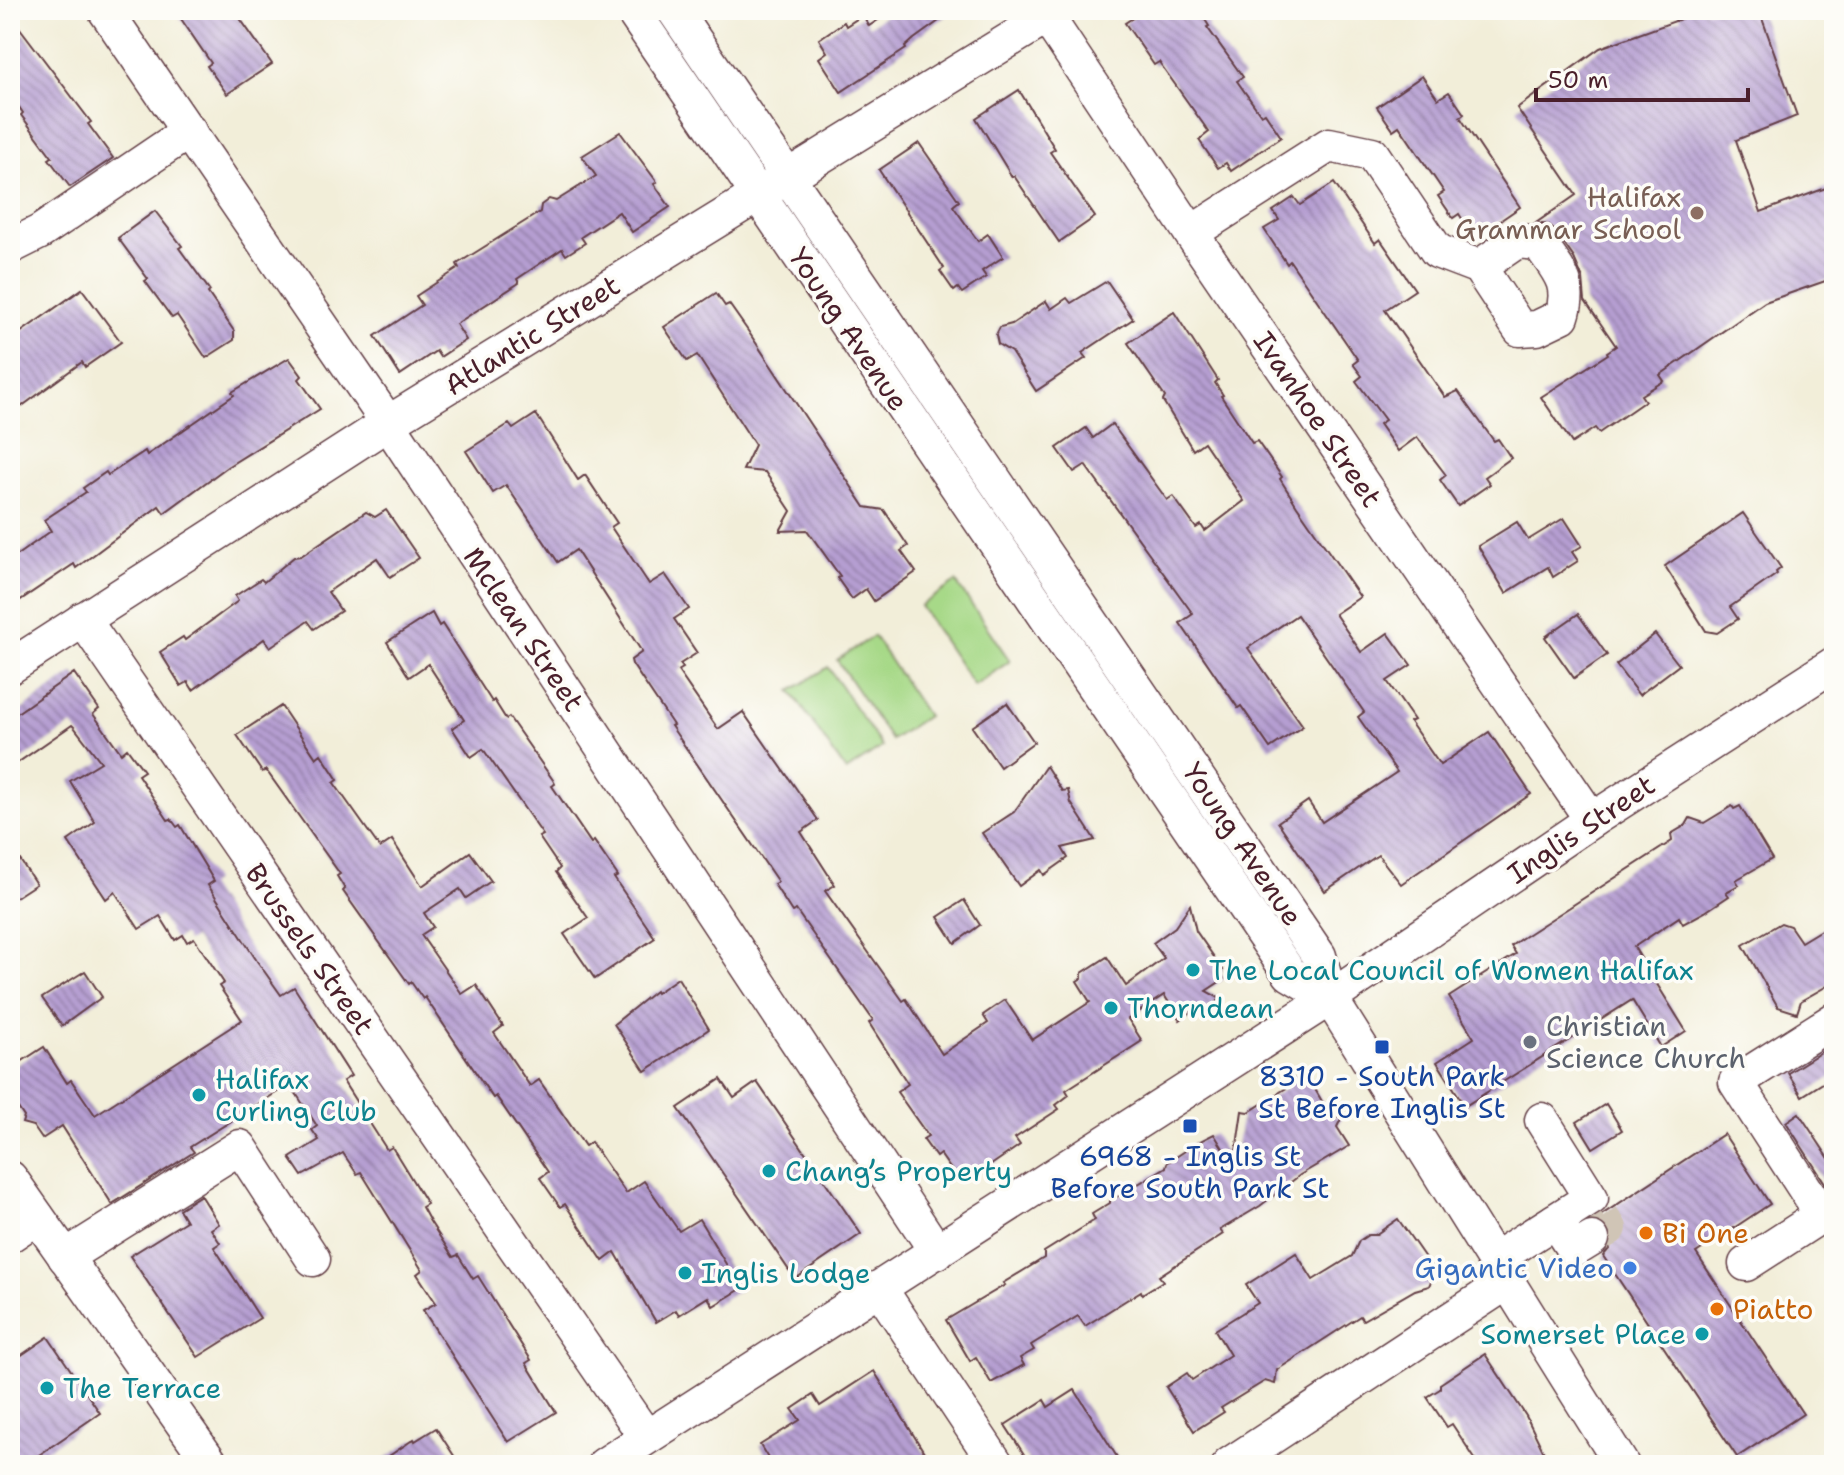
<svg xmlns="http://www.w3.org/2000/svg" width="1844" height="1475" font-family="'Shantell Sans',sans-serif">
<defs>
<pattern id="building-back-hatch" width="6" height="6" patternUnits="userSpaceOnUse" patternTransform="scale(2)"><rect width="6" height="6" fill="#b59ed1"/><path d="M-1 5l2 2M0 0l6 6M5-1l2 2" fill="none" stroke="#9580aa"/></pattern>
</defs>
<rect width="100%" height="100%" fill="#fdfcf7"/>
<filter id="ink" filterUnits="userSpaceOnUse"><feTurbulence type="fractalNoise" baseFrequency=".0125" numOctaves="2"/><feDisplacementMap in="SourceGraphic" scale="16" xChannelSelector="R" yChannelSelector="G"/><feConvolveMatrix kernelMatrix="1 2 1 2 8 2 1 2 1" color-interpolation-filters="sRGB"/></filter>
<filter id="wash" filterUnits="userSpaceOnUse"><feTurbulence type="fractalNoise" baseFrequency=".006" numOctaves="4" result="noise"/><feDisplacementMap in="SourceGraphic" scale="32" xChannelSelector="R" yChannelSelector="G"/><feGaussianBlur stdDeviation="1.8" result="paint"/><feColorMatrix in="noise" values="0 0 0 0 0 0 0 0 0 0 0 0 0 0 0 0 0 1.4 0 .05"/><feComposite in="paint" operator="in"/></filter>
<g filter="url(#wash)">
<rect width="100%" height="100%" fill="#f2eed9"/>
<g fill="#a7d988" stroke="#787c5a" stroke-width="2">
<polygon points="956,582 1010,661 974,686 920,606"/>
<polygon points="874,636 927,716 891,740 837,660"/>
<polygon points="828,667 882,747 846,771 791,691"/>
</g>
<g id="blocks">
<g fill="url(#building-back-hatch)">
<polygon points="175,10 234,10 272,64 227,94 207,66 211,63"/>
<polygon points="893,10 954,10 914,39 905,47 906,49 841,92 819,58 827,52 819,39 844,22 846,26 863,15 869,26"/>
<polygon points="1145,10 1199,10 1209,26 1207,27 1243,77 1237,81 1261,115 1265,113 1281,137 1231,171 1226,163 1218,168 1199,140 1209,132 1159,62 1154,65 1125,23"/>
<polygon points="1678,10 1759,10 1797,116 1736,140 1761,212 1834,185 1834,278 1765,302 1660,375 1664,381 1641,395 1645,401 1599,433 1595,428 1572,443 1541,397 1608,354 1607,352 1616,346 1585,301 1583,279 1574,258 1555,231 1548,225 1536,223 1576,195 1517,108 1600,48 1681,19"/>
<polygon points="10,15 91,122 88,124 113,158 70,187 49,159 52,157 21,115 23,113 10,94"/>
<polygon points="1422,76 1438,99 1449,92 1464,114 1460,117 1520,207 1475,238 1459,214 1453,218 1438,196 1444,192 1399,126 1393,130 1377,107"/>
<polygon points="1019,90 1055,149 1050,152 1095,217 1059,242 1014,176 1012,177 976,118"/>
<polygon points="620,132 657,182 654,184 670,207 632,232 619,212 581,237 585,243 566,255 562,249 517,279 519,283 456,324 466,340 440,357 436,351 400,375 375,336 422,305 416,296 459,268 457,264 540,212 541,205 549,199 556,201 596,176 582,156"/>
<polygon points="919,143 959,201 953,206 978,241 988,234 1003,257 982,271 986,277 962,293 958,288 954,291 940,271 944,268 879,170"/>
<polygon points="1334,183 1375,243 1380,239 1415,290 1385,310 1445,397 1458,391 1494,441 1498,439 1511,458 1485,477 1490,484 1458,506 1440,480 1446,475 1417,437 1398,451 1379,424 1385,420 1356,381 1362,376 1353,364 1358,360 1290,261 1287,264 1264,229 1279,220 1273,211 1294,197 1300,205"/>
<polygon points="155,211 182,246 179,248 210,291 208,293 234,331 234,340 206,358 177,315 172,318 145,281 148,279 118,238"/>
<polygon points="1107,281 1133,319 1082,353 1086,358 1036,391 1011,352 998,344 996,335 1000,327 1012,324 1046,301 1051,309 1067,298 1071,303"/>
<polygon points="82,289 121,342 85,367 82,362 10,415 10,340"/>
<polygon points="716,293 725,306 729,304 748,331 865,507 884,510 908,546 901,551 916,572 874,601 866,589 852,599 837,578 840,576 807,530 780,531 791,511 765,472 743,470 755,445 697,355 687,361 664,327"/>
<polygon points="1174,312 1218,380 1215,383 1223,395 1221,396 1252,443 1257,441 1282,477 1280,479 1297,506 1360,597 1335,614 1361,652 1388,633 1411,665 1387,681 1414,720 1410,722 1440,765 1489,732 1531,794 1401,884 1378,855 1325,891 1278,822 1308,801 1322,822 1397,772 1358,717 1364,712 1297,615 1248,648 1303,726 1270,748 1241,706 1238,708 1180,623 1193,614 1085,465 1074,472 1057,448 1086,428 1093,438 1112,424 1167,500 1173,496 1196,528 1201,525 1205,531 1244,501 1204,442 1193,450 1163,401 1165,397 1128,343"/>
<polygon points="289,358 302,376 299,379 320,409 227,467 164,513 159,506 76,568 74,564 10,607 10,560 51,531 44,520 86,492 83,488 106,472 108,475 145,451 147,455 234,395 232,392"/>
<polygon points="536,414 578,480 585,475 617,523 611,527 649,584 665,574 689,609 674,619 697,653 680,664 683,668 678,671 718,729 743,712 818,820 801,832 835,885 825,891 903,1001 906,999 942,1054 988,1023 983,1015 1005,1000 1032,1040 1090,1002 1077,981 1082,978 1082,973 1107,957 1126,986 1164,958 1153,943 1175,927 1190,905 1196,931 1223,970 1220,972 1224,979 1206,991 1221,999 1195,1017 1191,1012 1180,1020 1164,995 1128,1019 1142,1041 1066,1090 1069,1095 1056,1105 1059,1109 1015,1138 1020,1145 981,1172 978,1168 959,1181 940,1154 936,1157 923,1139 928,1136 897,1092 908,1084 869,1023 873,1020 796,910 792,912 774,884 778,882 671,726 673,725 632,664 631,660 642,652 576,550 558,562 506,485 493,493 466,451 509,424 513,429"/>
<polygon points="386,510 419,558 390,577 377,558 328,592 341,611 314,629 308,621 270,647 264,639 193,690 188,682 181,686 160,652 183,637 185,640 238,601 235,596 261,579 264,582 294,557 301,556 366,512 375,517"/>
<polygon points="1743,513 1781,568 1776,572 1777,574 1730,607 1738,619 1717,633 1706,631 1665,566"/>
<polygon points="1564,518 1582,546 1572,552 1578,561 1553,577 1548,567 1506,593 1478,546 1517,522 1528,540"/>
<polygon points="432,613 439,626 442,624 492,702 494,700 506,719 509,717 553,780 555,784 552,786 591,843 594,841 618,876 614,878 655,938 595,979 564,934 588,918 556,872 560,868 539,837 543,835 483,749 471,757 452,728 464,720 428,664 409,677 387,642"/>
<polygon points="1578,614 1607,655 1574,678 1545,637"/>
<polygon points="1655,634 1679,665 1639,695 1616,665"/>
<polygon points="74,673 99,709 93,714 121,753 127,748 144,771 138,775 168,820 171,819 177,827 180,825 214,881 208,885 257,961 281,995 294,987 351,1076 343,1081 387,1150 392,1147 427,1204 422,1207 429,1220 453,1257 458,1255 473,1279 478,1276 531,1360 526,1363 556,1412 508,1442 423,1310 436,1303 417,1274 422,1270 361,1172 357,1174 343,1153 302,1176 290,1158 319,1140 312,1130 317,1126 290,1084 190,1147 194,1152 112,1204 62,1126 42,1139 33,1126 22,1123 24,1117 10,1096 10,1069 44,1047 67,1083 71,1080 95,1115 242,1020 219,986 224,983 194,938 187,942 183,935 175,940 160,916 139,929 115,892 106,899 68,841 95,822 70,781 101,762 74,727 72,725 10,768 10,718"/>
<polygon points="1007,703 1034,742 1000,767 972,727"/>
<polygon points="281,706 316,758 321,754 338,780 334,783 380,848 392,840 422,886 470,852 491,881 466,898 460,889 424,913 433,927 421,935 462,994 476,985 503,1026 494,1033 530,1086 539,1080 585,1146 591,1142 626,1193 644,1181 679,1231 699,1219 741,1289 713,1306 708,1297 679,1315 676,1310 656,1322 615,1252 603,1261 565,1204 560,1207 540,1178 548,1172 496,1096 493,1098 425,997 423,999 411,982 409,984 343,891 345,889 337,876 340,874 266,770 262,772 237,735"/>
<polygon points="1046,766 1062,791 1068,790 1071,803 1095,840 1062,848 1068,858 1044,875 1041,870 1019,886 982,833 1014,812"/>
<polygon points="1732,806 1734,809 1740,806 1772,859 1736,880 1739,885 1726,892 1729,896 1705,912 1683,924 1679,917 1634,947 1686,1031 1661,1047 1632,1000 1465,1106 1437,1062 1474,1038 1449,997 1516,954 1511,946 1519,940 1672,841 1671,834 1686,825 1690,818 1704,823"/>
<polygon points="10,845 36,884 10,901"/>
<polygon points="964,900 980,925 955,943 938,917"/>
<polygon points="1834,922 1834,982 1801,1001 1797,1013 1778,1007 1743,945 1781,923 1790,926 1801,942"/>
<polygon points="85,971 102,997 62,1026 42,998"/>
<polygon points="678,978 709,1029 645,1071 614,1024 655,991 656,993"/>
<polygon points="1834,1044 1834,1076 1802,1096 1788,1073"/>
<polygon points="1289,1077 1303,1083 1309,1079 1330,1115 1342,1117 1337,1127 1349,1146 1300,1175 1260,1206 1220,1230 1223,1234 1159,1276 1163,1281 1142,1294 1141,1291 1085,1326 1078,1316 1031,1345 1034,1350 1020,1358 1024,1365 991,1383 976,1357 970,1361 946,1320 1005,1285 1003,1283 1044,1258 1044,1252 1095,1220 1092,1214 1110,1203 1110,1201 1166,1167 1167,1163 1200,1141 1214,1134 1234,1166 1242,1111 1249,1112 1288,1087"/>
<polygon points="721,1079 734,1098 757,1082 861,1234 795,1279 678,1108"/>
<polygon points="1606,1104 1622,1130 1593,1148 1577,1122"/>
<polygon points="1799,1113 1834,1166 1834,1197 1786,1122"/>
<polygon points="1724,1134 1770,1204 1696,1253 1803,1414 1737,1457 1603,1256 1610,1248 1612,1238 1609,1228 1594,1220"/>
<polygon points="201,1195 219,1224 211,1229 220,1243 214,1247 260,1318 198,1357 130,1256 186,1221 179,1209"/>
<polygon points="1398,1219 1435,1272 1429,1286 1415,1290 1363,1320 1360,1316 1277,1370 1275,1384 1265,1381 1221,1408 1224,1412 1194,1431 1166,1387 1187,1373 1192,1380 1230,1355 1215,1330 1258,1303 1246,1285 1296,1253 1313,1280 1352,1256 1359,1241 1368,1235 1375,1235"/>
<polygon points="48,1337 100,1413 39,1455 46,1465 10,1465 10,1363"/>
<polygon points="1485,1354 1526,1416 1550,1465 1479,1465 1452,1424 1447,1427 1427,1397 1440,1389 1440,1384"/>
<polygon points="874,1371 932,1465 772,1465 760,1445 800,1420 792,1409 813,1395 820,1406"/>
<polygon points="1075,1390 1122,1465 1031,1465 1005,1425 1044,1400 1048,1407"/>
<polygon points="436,1428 460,1465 376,1465 414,1439 415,1441"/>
</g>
</g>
</g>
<g filter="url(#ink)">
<use href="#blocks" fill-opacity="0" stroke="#633e45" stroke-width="2"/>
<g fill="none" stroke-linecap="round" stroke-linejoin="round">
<polyline stroke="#d0c5b6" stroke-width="34" stroke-dasharray="34 17" stroke-linecap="butt" points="1592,1239 1610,1228 1601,1215"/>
<g stroke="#633e45" stroke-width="37">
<g id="minor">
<polyline points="105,10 388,423 937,1252"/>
<polyline points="632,10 1290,974 1330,998"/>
<polyline points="674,10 1319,956 1330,998 1622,1465"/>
<polyline points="1047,17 1191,233 1592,820"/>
<path d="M1191,233L1329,145L1372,154L1437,251L1479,267L1520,329L1537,328L1562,316C1573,282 1557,270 1539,243L1517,241L1479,267"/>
<polyline points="10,247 40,232 189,131"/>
<polyline points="83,619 646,1437"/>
<polyline points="10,667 388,423 1058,10"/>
<polyline points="10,1178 212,1465"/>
<polyline points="1555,1221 1574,1250 1592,1239"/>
<polyline points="10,1235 37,1217"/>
<polyline points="65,1257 240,1147 313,1259"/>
<polyline points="1495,1259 1591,1198 1542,1120"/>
<polyline points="1746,1264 1822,1215 1736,1082 1834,1020"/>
<polyline points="880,1289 997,1465"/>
<polyline points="604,1465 1330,998 1592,820 1834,664"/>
<polyline points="1229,1465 1509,1281"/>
</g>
</g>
<use href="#minor" stroke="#fff" stroke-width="34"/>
</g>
</g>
<circle fill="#8d6e63" stroke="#fdfcf7" stroke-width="3" cx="1697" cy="213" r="8"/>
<g fill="#0f9aa8" stroke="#fdfcf7" stroke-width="3">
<circle cx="1193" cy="970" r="8"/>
<circle cx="1111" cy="1008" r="8"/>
<circle cx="199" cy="1095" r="8"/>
<circle cx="769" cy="1171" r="8"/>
<circle cx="685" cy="1273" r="8"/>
<circle cx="1702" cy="1334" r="8"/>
<circle cx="47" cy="1388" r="8"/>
</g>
<circle fill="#6b7280" stroke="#fdfcf7" stroke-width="3" cx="1530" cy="1042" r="8"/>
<g fill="#1a4fb4" stroke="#fdfcf7" stroke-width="3">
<rect x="1374" y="1039" width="16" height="16" rx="4"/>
<rect x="1182" y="1118" width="16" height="16" rx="4"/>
</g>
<g fill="#e8710a" stroke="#fdfcf7" stroke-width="3">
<circle cx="1646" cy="1233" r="8"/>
<circle cx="1717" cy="1309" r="8"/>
</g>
<circle fill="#3f7fe0" stroke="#fdfcf7" stroke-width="3" cx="1630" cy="1268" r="8"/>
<g text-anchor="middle" stroke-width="7" stroke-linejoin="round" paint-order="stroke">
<g font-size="28" fill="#785e54" stroke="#fdfcf7" text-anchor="end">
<text x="1681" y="207">Halifax<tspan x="1681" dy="32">Grammar School</tspan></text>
</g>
<g font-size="28" fill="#4a1f2b" stroke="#fdfcf7">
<text transform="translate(849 329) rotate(56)" y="10">Young Avenue</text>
<text transform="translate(532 335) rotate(-32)" y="10">Atlantic Street</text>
<text transform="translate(1318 419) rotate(56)" y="10">Ivanhoe Street</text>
<text transform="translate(524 629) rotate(56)" y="10">Mclean Street</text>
<text transform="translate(1581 829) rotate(-34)" y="10">Inglis Street</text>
<text transform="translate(1243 844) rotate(56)" y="10">Young Avenue</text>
<text transform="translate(310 949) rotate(55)" y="10">Brussels Street</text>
</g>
<g font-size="28" fill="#0d838f" stroke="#fdfcf7" text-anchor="start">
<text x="1209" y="980">The Local Council of Women Halifax</text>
<text x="1127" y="1018">Thorndean</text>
<text x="215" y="1089">Halifax<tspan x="215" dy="32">Curling Club</tspan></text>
<text x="785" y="1181">Chang’s Property</text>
<text x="701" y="1283">Inglis Lodge</text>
<text x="1686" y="1344" text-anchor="end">Somerset Place</text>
<text x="63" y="1398">The Terrace</text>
</g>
<g font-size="28" fill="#5b616d" stroke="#fdfcf7" text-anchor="start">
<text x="1546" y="1036">Christian<tspan x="1546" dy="32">Science Church</tspan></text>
</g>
<g font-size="28" fill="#164399" stroke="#fdfcf7">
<text x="1382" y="1086">8310 - South Park<tspan x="1382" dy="32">St Before Inglis St</tspan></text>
<text x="1190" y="1166">6968 - Inglis St<tspan x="1190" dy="32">Before South Park St</tspan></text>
</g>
<g font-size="28" fill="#c56008" stroke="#fdfcf7" text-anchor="start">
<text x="1662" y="1243">Bi One</text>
<text x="1733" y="1319">Piatto</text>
</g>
<g font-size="28" fill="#366cbe" stroke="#fdfcf7" text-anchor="end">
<text x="1614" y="1278">Gigantic Video</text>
</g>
</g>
<rect width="1844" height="1475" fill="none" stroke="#fdfcf7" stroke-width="40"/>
<path d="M1536 88v12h212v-12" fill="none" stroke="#4a1f2b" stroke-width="4"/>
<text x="1548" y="88" font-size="24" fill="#4a1f2b" stroke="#fdfcf7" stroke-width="6" paint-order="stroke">50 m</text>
</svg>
